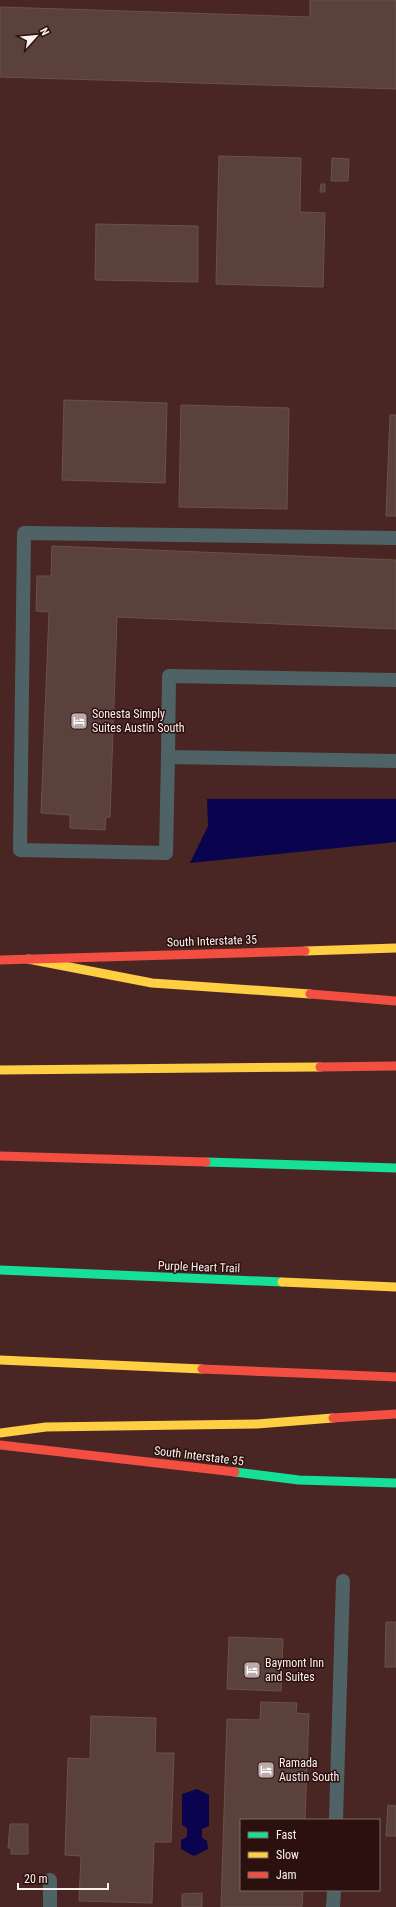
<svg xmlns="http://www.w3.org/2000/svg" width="396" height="1907" font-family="'Roboto Condensed',sans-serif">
<rect width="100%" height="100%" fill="#492624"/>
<g fill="#0a034d">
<polygon points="207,799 396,799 396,842 190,863 208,826"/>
<polygon points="197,1789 209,1795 209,1826 202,1829 202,1838 207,1841 208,1849 194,1856 181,1849 181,1840 187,1837 187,1828 182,1825 182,1794"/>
</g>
<g fill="#5a413b" stroke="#6b514b">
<polygon points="310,0 396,0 396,89 0,77 0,7 310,17"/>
<polygon points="219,156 301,158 300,212 325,213 323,287 216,284"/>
<polygon points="332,158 349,159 348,181 331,181"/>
<polygon points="321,184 325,184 325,192 320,192"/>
<polygon points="96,224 198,226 198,282 95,280"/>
<polygon points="64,400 167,403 165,483 62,480"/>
<polygon points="181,405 289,408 287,509 179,507"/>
<polygon points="390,415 396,415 396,516 386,516"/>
<polygon points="52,546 396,560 396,629 117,617 110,817 106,817 105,830 70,828 70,815 41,813 49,612 36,611 37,576 51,576"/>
<polygon points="386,1622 396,1622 396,1667 385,1667"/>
<polygon points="229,1637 283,1639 281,1691 227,1689"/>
<polygon points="261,1702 297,1703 296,1713 309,1714 305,1820 241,1820 241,1890 303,1890 302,1907 221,1907 227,1719 260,1720"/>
<polygon points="91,1716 156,1718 155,1753 174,1753 171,1842 154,1842 152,1903 79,1901 81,1856 65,1855 68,1758 90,1759"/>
<polygon points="388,1805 396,1806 396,1836 386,1836"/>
<polygon points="10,1824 28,1824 28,1854 11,1854 11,1848 8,1848"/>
<polygon points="202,1893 202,1907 182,1907 182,1894"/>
</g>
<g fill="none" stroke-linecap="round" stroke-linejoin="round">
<g stroke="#4f6366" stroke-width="14">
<polyline points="396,680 169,676 168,757 396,761"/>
<polyline points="168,757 166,853 20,850 24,533 396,538"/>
<polyline points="336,1820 343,1581"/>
<polyline points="50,1907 50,1880"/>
<polyline points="333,1907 334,1890"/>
</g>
<g stroke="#16e098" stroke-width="9">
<polyline points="206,1162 396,1168"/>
<polyline points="0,1270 282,1282"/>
<polyline points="235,1472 299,1480 396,1483"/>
</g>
<g stroke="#ffcf43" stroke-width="9">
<polyline points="305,951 396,948"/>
<polyline points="28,959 152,983 310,994"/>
<polyline points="0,1070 320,1067"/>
<polyline points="282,1282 396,1287"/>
<polyline points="0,1360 202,1369"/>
<polyline points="0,1433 46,1427 257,1424 333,1418"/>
</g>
<g stroke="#f24e42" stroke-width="9">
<polyline points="0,960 305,951"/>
<polyline points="310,994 396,1001"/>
<polyline points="320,1067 396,1066"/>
<polyline points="0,1156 206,1162"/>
<polyline points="202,1369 396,1377"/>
<polyline points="333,1418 396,1414"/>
<polyline points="0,1445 235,1472"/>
</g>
</g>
<defs>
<g id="hotel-square" transform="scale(0.9)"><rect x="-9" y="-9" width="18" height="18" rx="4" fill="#bbaaa9" stroke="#2b100d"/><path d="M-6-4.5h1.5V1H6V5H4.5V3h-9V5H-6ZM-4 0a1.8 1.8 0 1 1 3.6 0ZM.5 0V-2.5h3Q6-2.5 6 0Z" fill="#fff"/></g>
</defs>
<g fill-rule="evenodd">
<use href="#hotel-square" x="79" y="721"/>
<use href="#hotel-square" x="252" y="1670"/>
<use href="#hotel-square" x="266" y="1770"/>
</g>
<g text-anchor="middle" stroke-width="3" stroke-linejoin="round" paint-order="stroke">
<g font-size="12" fill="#f9f1f0" stroke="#2b100d" text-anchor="start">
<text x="92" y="718">Sonesta Simply<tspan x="92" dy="14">Suites Austin South</tspan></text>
<text x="265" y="1667">Baymont Inn<tspan x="265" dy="14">and Suites</tspan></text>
<text x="279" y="1767">Ramada<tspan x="279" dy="14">Austin South</tspan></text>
</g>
<g font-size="12" fill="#f9f1f0" stroke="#2b100d">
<text transform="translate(212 941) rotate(-2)" y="4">South Interstate 35</text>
<text transform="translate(199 1267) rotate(2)" y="4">Purple Heart Trail</text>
<text transform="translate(199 1456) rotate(7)" y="4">South Interstate 35</text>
</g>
</g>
<rect x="240" y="1819" width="140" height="72" fill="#2b100d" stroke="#7d6a68"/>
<rect x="248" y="1832" width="20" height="6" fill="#16e098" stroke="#7d6a68"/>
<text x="276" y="1839" font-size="12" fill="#f9f1f0">Fast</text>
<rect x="248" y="1852" width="20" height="6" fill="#ffcf43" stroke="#7d6a68"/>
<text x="276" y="1859" font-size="12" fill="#f9f1f0">Slow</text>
<rect x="248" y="1872" width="20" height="6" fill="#f24e42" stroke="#7d6a68"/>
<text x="276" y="1879" font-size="12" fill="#f9f1f0">Jam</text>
<g transform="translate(36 36) rotate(63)" stroke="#2b100d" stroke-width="3" paint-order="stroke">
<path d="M0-3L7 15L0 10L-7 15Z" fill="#f9f1f0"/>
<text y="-6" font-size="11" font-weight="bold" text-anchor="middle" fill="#f9f1f0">N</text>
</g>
<path d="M18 1883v6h90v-6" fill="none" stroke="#f9f1f0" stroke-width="2"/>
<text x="24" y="1883" font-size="12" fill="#f9f1f0" stroke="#2b100d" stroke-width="3" paint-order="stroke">20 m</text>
</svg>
